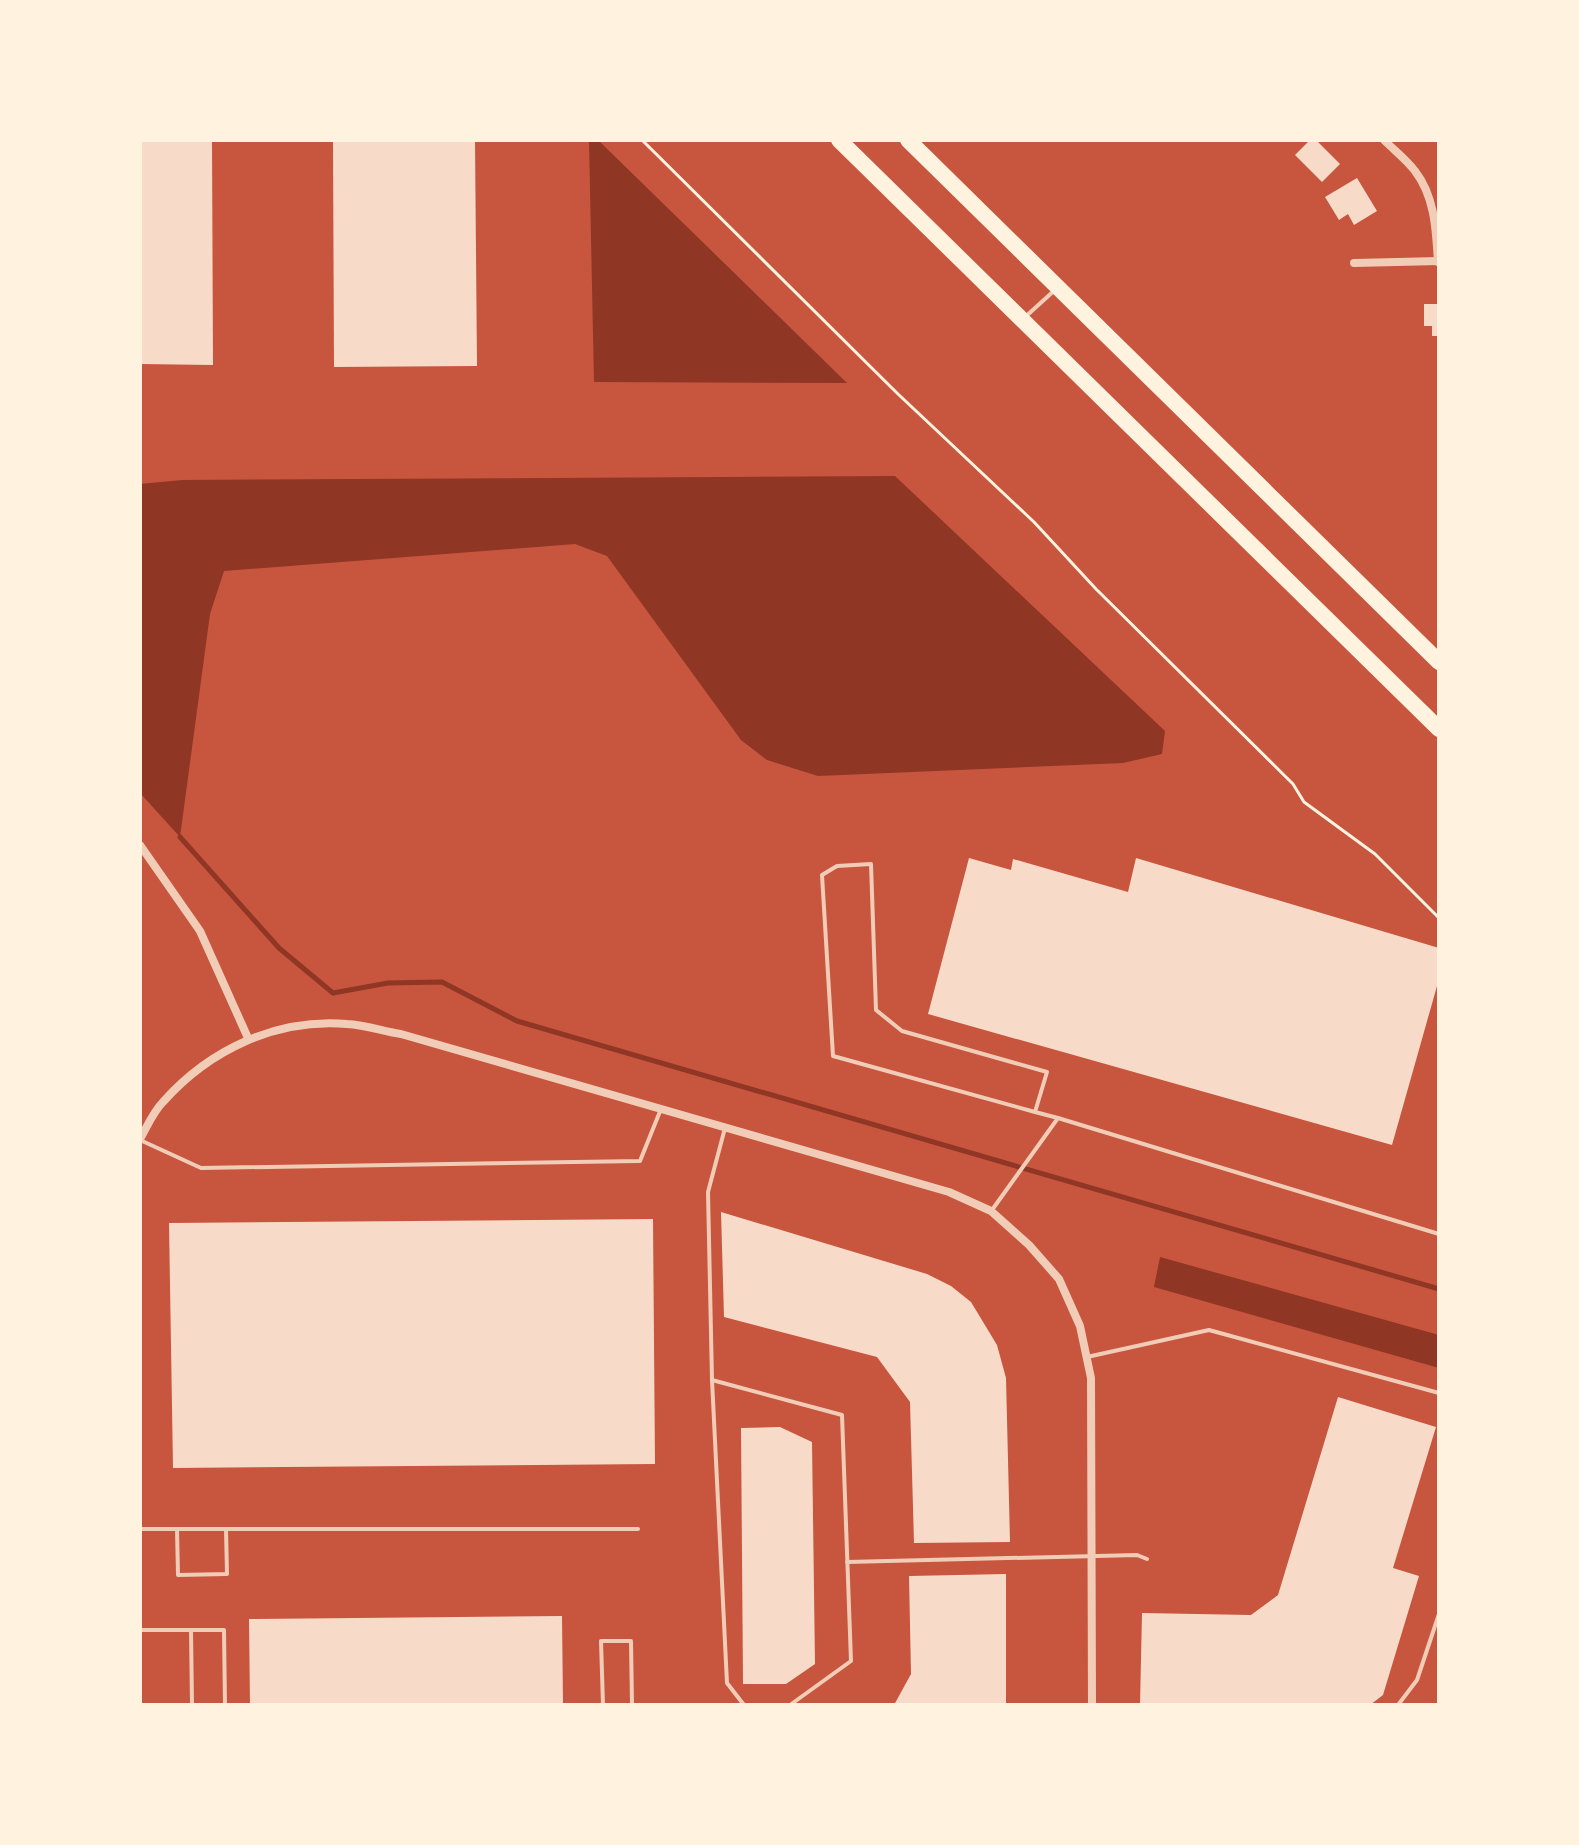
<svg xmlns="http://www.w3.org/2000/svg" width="1579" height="1845" font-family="'Noto Sans',sans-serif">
<rect width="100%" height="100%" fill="#c8553d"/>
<g fill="#8f3625">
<polygon points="589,140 598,140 847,383 594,382"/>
<polygon points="895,476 1165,731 1162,754 1123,763 818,776 767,760 741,740 607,556 575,544 224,571 210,614 180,837 140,793 140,484 182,480"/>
<polygon points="1160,1257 1439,1335 1439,1368 1154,1287"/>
</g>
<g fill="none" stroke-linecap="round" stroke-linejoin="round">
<polyline stroke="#8f3625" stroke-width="5" points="180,837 279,948 333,993 388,983 442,982 517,1021 1439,1289"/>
</g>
<g fill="#f7dbc8">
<polygon points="140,140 212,140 213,365 140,364"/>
<polygon points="333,140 475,140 477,366 334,367"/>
<polygon points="1310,140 1316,140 1340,164 1322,182 1295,155"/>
<polygon points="1357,178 1377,211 1354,225 1348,214 1339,220 1325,197"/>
<polygon points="1424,304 1439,304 1439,336 1432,336 1432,326 1424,326"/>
<polygon points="969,858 1011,870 1013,859 1128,892 1136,858 1439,948 1439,979 1392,1145 928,1014"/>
<polygon points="721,1212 927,1274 951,1286 971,1302 997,1345 1006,1378 1010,1542 914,1543 910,1402 877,1357 724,1317"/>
<polygon points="653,1219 655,1464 173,1468 169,1223"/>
<polygon points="1338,1397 1436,1427 1393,1568 1419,1576 1383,1695 1370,1705 1140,1705 1142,1613 1251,1615 1278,1595"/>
<polygon points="780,1427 812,1442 815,1664 786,1684 743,1684 741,1428"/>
<polygon points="1006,1574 1006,1705 894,1705 911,1674 909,1576"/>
<polygon points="562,1616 563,1705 250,1705 249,1619"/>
</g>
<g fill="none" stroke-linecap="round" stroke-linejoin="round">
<polyline stroke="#fff3e0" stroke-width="3" points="642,140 898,394 1034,522 1096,589 1293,784 1304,802 1375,854 1439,918"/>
<g stroke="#f1ccb7" stroke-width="4">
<polyline points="1024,318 1056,289"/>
<polyline points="1035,1112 1047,1072 902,1031 876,1010 871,864 837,866 822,875 833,1056 1035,1112 1058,1118"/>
<polyline points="725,1128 708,1192 712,1380 842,1415 851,1661 790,1705"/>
<polyline points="140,1140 201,1168 640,1161 661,1109"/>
<polyline points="992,1210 1058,1118 1439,1234"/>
<polyline points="1087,1357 1209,1330 1439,1393"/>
<polyline points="712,1380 727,1683 744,1705"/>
<polyline points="140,1529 638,1529"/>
<polyline points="177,1529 178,1575 227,1574 226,1529"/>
<polyline points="847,1562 1137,1555 1147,1559"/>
<polyline points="140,1630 224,1630 225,1705"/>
<polyline points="191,1630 192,1705"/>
<polyline points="603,1705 601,1641 631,1641 632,1705"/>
<polyline points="1398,1705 1417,1680 1439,1614"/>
</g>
<g stroke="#f1ccb7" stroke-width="8">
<path d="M1384,140C1394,150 1407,160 1415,171C1435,197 1436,230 1438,262"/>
<polyline points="1354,263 1439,261"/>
<polyline points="140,845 200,931 248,1038"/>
<path d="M140,1139C147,1127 153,1112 163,1102C209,1050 276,1018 347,1024C365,1025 383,1031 401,1034L949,1192L991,1211L1029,1245L1059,1279L1080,1326L1091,1378L1092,1705"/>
</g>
<g stroke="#fff3e0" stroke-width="16">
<polyline points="839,140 1439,729"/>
<polyline points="908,140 1439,662"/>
</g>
</g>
<rect width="1579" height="1845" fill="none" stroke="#fff3e0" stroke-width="284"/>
</svg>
